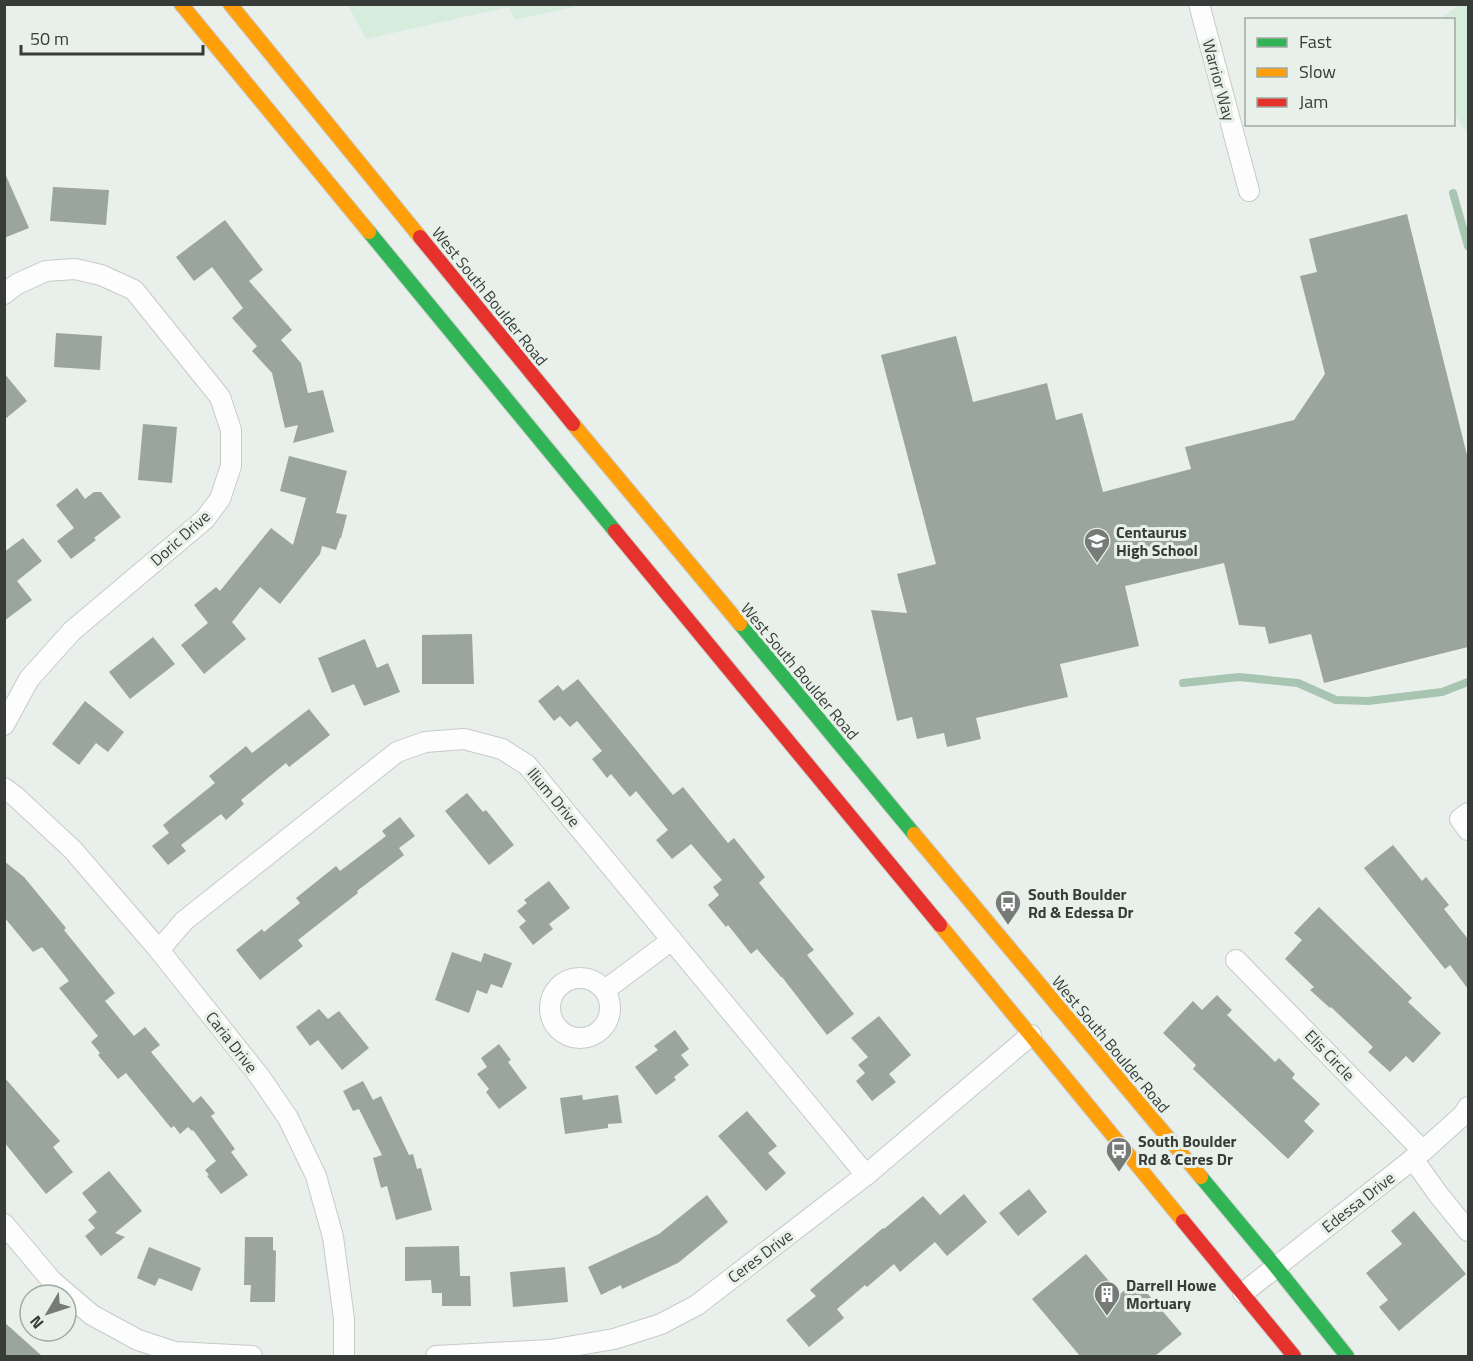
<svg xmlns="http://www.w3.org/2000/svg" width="1473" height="1361" font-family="'Titillium Web',sans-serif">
<rect width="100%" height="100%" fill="#e9efeb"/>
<g fill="#d6ecdd">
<polygon points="348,5 582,5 515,20 509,7 366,39"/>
<polygon points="1459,5 1468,5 1468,134 1454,114 1454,20 1440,19"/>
</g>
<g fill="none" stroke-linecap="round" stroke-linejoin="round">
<g stroke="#a7c5b1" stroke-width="8">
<polyline points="1453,193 1468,246"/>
<polyline points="1183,683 1239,677 1298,683 1336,700 1368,701 1442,692 1468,682"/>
</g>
</g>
<g fill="#9ba59f">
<polygon points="4,171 29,228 4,238"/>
<polygon points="53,187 109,190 106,225 50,221"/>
<polygon points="1407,214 1468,459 1468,647 1324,683 1311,634 1269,644 1265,627 1239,625 1224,563 1125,586 1139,646 1060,664 1068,697 976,718 981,739 947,747 944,733 917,739 912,717 897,721 871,610 907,613 897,574 936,564 881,355 956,336 973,402 1047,383 1056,420 1082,413 1103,492 1191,469 1185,447 1294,420 1325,374 1300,276 1317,272 1309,239"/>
<polygon points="225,220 263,270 249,281 292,330 281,340 301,363 308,393 323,390 334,432 293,443 298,425 285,428 272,373 252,351 257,346 232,318 243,308 212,267 194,281 176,257"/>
<polygon points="56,333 102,336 100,370 54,367"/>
<polygon points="4,373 27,401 4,420"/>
<polygon points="143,424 177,427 172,483 138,480"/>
<polygon points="289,456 347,471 336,513 347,515 341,538 340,538 336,550 322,546 320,554 280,604 260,587 232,622 246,639 204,674 181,645 208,623 194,605 216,587 220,591 271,528 293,545 306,498 280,491"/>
<polygon points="77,488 85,499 94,492 101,492 121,517 94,538 96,540 71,559 57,541 74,528 56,505"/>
<polygon points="23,538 42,561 17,581 32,600 4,621 4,552"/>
<polygon points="472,634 474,684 422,684 422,635"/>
<polygon points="153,637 175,664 130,699 109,672"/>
<polygon points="365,639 377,668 388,663 400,692 364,706 354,684 332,693 318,658"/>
<polygon points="578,679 673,795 683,787 728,843 734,838 765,877 759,883 814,950 807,955 854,1014 827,1035 782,977 781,977 757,949 751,954 728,925 726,927 708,905 719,895 713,887 722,880 691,844 672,859 656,840 668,830 636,791 630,797 611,774 607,778 592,759 602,751 577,721 570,727 560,716 554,721 538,701 558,685 563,691"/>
<polygon points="85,701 124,732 108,752 96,743 79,765 52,744"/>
<polygon points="309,709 330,735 289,767 286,763 241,800 244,804 226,820 221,814 181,845 186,851 168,865 152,846 169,833 163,825 215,783 209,776 246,746 252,753"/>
<polygon points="467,793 483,812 486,810 514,845 489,865 445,811"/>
<polygon points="400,817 415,836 399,848 404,855 357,891 358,893 298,940 303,946 260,980 236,950 262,929 264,932 300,903 296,898 336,866 340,871 386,836 382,831"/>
<polygon points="1393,845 1422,881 1426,877 1449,905 1444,909 1468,939 1468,989 1450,965 1445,969 1364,868"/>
<polygon points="4,861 24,877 66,928 64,930 115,993 105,1001 134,1036 145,1027 160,1045 151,1052 193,1103 201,1096 215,1113 211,1116 235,1149 231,1152 248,1175 221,1194 207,1176 209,1175 205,1170 216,1161 193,1130 192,1131 188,1127 180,1134 174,1126 171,1128 126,1073 118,1079 98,1055 100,1053 91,1042 98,1036 59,988 69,981 42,947 33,952 4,917"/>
<polygon points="549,881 570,908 549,924 553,929 533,945 519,927 526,921 517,911 527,903 524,900"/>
<polygon points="1319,907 1412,998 1408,1002 1441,1033 1413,1063 1406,1056 1390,1072 1368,1052 1373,1047 1331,1007 1330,1008 1310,990 1314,987 1285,959 1302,940 1294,933"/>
<polygon points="452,952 481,962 484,953 512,963 502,988 491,984 487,994 477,990 469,1013 435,1000"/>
<polygon points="1217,995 1232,1010 1227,1015 1275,1062 1279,1058 1295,1074 1292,1078 1320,1104 1304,1121 1314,1131 1288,1159 1193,1069 1196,1065 1163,1033 1193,1001 1202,1010"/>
<polygon points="319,1009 328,1019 339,1011 369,1048 342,1070 318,1040 310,1046 296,1027"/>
<polygon points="879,1016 911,1055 889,1074 896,1082 872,1101 856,1081 865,1073 858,1065 868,1057 851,1038"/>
<polygon points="675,1030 689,1049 681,1055 689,1065 674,1077 676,1080 656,1095 635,1067 658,1050 654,1046"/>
<polygon points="499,1044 511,1060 508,1062 527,1088 499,1109 486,1092 489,1089 477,1074 487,1067 481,1058"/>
<polygon points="4,1077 60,1141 53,1147 73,1172 46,1194 4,1142"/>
<polygon points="363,1081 373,1100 381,1096 409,1155 413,1154 417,1169 421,1168 432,1210 396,1220 387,1186 381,1188 373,1158 382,1155 359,1109 353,1111 343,1091"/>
<polygon points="582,1095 583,1100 618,1095 622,1123 608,1124 608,1128 565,1134 560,1098"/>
<polygon points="747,1111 777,1146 768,1153 786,1173 766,1191 718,1136"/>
<polygon points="109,1171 142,1211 115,1233 125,1237 101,1256 85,1236 95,1228 88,1220 97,1212 82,1193"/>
<polygon points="1029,1189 1047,1212 1018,1236 999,1213"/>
<polygon points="964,1194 987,1222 947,1256 935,1242 900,1272 894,1264 867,1287 865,1285 837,1309 844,1318 809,1347 786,1320 816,1296 810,1290 883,1228 884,1229 923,1196 940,1215"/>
<polygon points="707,1195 728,1222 678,1263 622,1289 621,1285 601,1295 588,1267 659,1234"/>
<polygon points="1414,1211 1466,1274 1399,1331 1379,1307 1388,1300 1366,1273 1402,1244 1391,1231"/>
<polygon points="245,1237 273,1237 273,1250 276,1251 275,1302 250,1302 251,1285 244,1285"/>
<polygon points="459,1246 460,1276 470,1276 471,1306 442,1306 442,1293 432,1293 431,1280 405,1281 405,1247"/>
<polygon points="149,1247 201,1268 192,1291 159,1278 155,1286 137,1278"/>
<polygon points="1086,1254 1120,1294 1136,1280 1182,1334 1155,1356 1080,1356 1032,1299"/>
<polygon points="565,1267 568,1302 513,1307 510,1272"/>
<polygon points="4,1322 42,1356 4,1356"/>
</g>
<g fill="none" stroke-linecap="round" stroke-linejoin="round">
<g stroke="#c7cbc8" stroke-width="22">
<g id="street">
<polyline points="1199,4 1249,191"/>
<polyline points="4,294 17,284 46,271 75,269 101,275 134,290 220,397 231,430 231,466 220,499 205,519 72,631 29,679 4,725"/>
<polyline points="4,788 15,796 73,850 159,950 260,1077 288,1118 316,1176 333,1237 344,1319 344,1356"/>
<polyline points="1468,813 1460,819 1468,830"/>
<polyline points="159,950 184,921 397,752 425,742 464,739 502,749 527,765 866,1175"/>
<polyline points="1236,960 1423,1151"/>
<circle cx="580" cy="1008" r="30"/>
<polyline points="605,990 672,940"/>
<polyline points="1413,1159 1438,1194 1468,1231"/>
<polyline points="4,1224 52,1281 92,1315 138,1340 175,1352 252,1356"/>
<polyline points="1243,1293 1423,1151 1463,1115 1468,1107"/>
<polyline points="436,1356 550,1350 614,1339 661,1324 697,1305 866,1175 1031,1035"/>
</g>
</g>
<g stroke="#c7cbc8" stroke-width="16">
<g id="fast">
<polyline points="369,232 615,531"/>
<polyline points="740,624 914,834"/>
<polyline points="1201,1177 1276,1267 1347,1356"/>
</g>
</g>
<g stroke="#c7cbc8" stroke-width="16">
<g id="slow">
<polyline points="181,4 369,232"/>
<polyline points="230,4 420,237"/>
<polyline points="573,424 740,624"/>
<polyline points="914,834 1201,1177"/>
<polyline points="940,925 1183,1221"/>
</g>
</g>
<g stroke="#c7cbc8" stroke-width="16">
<g id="jam">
<polyline points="420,237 573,424"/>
<polyline points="615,531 940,925"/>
<polyline points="1183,1221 1294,1356"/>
</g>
</g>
<use href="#street" stroke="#fcfdfc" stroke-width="20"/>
<use href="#fast" stroke="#30b455" stroke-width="14"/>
<use href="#slow" stroke="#ff9f0a" stroke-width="14"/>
<use href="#jam" stroke="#e5322d" stroke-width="14"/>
</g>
<defs>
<g id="school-pin" transform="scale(1.35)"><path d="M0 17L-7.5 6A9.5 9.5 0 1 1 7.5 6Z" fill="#767b77" stroke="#e7f1ea"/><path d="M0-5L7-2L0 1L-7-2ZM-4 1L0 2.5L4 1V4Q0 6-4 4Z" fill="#fff"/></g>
<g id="bus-pin" transform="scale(1.35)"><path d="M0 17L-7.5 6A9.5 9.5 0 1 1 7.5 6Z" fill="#767b77" stroke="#e7f1ea"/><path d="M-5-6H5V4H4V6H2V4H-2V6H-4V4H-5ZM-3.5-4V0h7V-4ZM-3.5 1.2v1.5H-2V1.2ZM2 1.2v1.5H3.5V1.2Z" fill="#fff"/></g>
<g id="building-pin" transform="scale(1.35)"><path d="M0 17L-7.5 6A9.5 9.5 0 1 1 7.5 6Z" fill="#767b77" stroke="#e7f1ea"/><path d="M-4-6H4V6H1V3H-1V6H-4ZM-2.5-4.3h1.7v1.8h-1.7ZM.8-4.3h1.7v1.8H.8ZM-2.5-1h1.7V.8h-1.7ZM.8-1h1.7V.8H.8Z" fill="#fff"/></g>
</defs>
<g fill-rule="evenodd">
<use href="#school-pin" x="1097" y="541"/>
<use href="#bus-pin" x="1008" y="903"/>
<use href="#bus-pin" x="1119" y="1150"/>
<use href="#building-pin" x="1107" y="1294"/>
</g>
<g text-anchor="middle" stroke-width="6" stroke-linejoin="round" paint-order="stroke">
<g font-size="16" fill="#383c39" stroke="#e7f1ea">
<text transform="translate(1219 80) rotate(75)" y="6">Warrior Way</text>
<text transform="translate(490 296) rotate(51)" y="6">West South Boulder Road</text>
<text transform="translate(180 538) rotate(-42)" y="6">Doric Drive</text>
<text transform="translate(800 671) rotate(50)" y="6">West South Boulder Road</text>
<text transform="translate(554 797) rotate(50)" y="6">Ilium Drive</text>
<text transform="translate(232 1042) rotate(52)" y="6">Caria Drive</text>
<text transform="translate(1111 1044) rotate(50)" y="6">West South Boulder Road</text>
<text transform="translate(1330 1055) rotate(46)" y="6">Elis Circle</text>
<text transform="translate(1358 1202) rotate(-38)" y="6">Edessa Drive</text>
<text transform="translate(760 1256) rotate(-37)" y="6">Ceres Drive</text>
</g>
<g font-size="16" font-weight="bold" fill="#383c39" stroke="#e7f1ea" text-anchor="start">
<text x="1116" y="538">Centaurus<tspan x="1116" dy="18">High School</tspan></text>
<text x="1028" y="900">South Boulder<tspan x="1028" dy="18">Rd &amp; Edessa Dr</tspan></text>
<text x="1138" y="1147">South Boulder<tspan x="1138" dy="18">Rd &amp; Ceres Dr</tspan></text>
<text x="1126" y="1291">Darrell Howe<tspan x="1126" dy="18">Mortuary</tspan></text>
</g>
</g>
<rect width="1473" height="1361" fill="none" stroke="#383c39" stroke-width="12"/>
<rect x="1245" y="18" width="210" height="108" fill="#e7f1ea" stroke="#a1a9a3" stroke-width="1.5"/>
<rect x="1257" y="38" width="30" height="9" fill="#30b455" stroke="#a1a9a3" stroke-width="1.5"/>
<text x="1299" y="48" font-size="18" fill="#383c39">Fast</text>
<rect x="1257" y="68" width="30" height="9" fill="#ff9f0a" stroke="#a1a9a3" stroke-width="1.5"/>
<text x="1299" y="78" font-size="18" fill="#383c39">Slow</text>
<rect x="1257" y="98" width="30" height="9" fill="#e5322d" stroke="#a1a9a3" stroke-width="1.5"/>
<text x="1299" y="108" font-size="18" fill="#383c39">Jam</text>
<g transform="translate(48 1313) rotate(231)"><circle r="28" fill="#e7f1ea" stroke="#a1a9a3" stroke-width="1.5"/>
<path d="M0-4.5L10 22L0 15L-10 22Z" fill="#767b77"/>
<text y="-9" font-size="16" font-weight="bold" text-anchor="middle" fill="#383c39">N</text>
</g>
<path d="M21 45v9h182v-9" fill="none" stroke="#383c39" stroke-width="3"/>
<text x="30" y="45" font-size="18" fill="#383c39" stroke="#e7f1ea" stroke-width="4.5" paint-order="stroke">50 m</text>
</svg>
